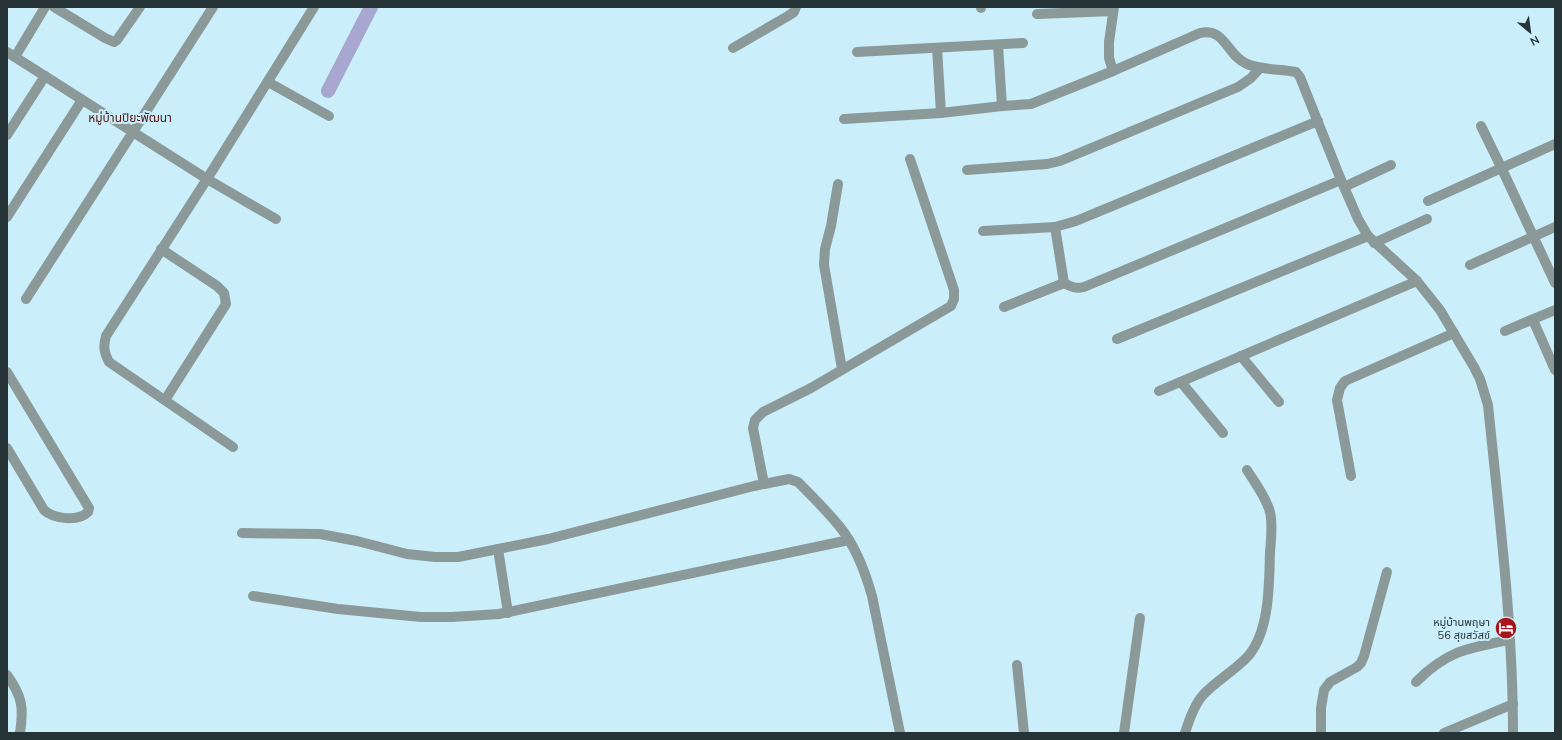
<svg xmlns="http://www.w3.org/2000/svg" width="1562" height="740" font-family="Mulish,'Noto Sans Thai',sans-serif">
<rect width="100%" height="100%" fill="#cbeffa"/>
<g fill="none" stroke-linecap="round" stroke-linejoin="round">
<polyline stroke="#a7a7cf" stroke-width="14" points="328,91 371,7"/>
<g stroke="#8b9a98" stroke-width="10">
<polyline points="54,7 105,38 114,42 117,40 140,7"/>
<path d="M1114,7L1109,42V58L1113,71L1200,33C1225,27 1227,56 1247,64C1262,70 1280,69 1296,72L1300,77L1341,180L1358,219L1368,236L1417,281L1440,310L1474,367L1480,379L1488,405C1499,514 1513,624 1513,733"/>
<polyline points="981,8 981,7"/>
<polyline points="1037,14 1113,11"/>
<polyline points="998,45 1002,106"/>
<polyline points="733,48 788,16 794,12 796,7"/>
<polyline points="937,48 941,113 1002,106 1031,104 1113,71"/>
<polyline points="7,52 207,179 276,219"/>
<polyline points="857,52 1023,43"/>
<polyline points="15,57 45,7"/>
<polyline points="268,82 329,116"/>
<polyline points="844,119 941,113"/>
<path d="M1318,121L1076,221L1055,227L1064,283C1071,287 1076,289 1084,287L1341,180"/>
<polyline points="1481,126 1502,169 1555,283"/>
<polyline points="7,135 45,76"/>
<polyline points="967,170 1047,164 1060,161 1238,87 1251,78 1260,68"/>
<polyline points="838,184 831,226 825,249 824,265 842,369"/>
<polyline points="1344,187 1391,165"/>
<polyline points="1428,201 1555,144"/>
<polyline points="7,217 82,100"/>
<polyline points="983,231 1055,227"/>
<polyline points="1374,243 1427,219"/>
<polyline points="161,249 217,286 224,293 226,304 165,400"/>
<polyline points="1470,265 1555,227"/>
<polyline points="26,299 213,7"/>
<polyline points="1004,307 1064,283"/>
<polyline points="1533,320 1555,370"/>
<polyline points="1505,331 1555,310"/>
<polyline points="1117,339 1368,236"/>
<polyline points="1241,356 1279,402"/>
<path d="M7,372L89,508L88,512C78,522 54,519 44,510L7,448"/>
<polyline points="1181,382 1223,433"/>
<polyline points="1159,391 1417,281"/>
<path d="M233,447L109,362C104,352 103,347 106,336L207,179L314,7"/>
<polyline points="1351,476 1337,400 1340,388 1345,381 1454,333"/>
<polyline points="764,484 753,428 755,420 763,412 811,388 951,306 954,299 954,290 910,159"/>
<path d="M242,533L320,534L357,541L407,554L435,557H458L548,539L754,486L789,479L798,482C812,496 827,511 840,527C856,547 865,571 872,596L900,733"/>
<polyline points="498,549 508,613"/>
<polyline points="253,596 338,609 421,617 452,617 499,614 849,540"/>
<polyline points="1017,665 1024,733"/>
<path d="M7,675C22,696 24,707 20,733"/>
<path d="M1416,682C1447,651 1467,648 1509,640"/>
<polyline points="1124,733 1140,618"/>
<path d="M1185,733C1189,720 1194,705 1203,695C1217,680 1236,670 1249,655C1270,629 1269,583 1270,552C1271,539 1273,525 1270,512C1266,497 1255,483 1247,470"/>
<polyline points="1321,733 1321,708 1324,690 1330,682 1357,667 1361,663 1364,656 1387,572"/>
<polyline points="1444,733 1513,704"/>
</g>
</g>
<defs>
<g id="hotel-disc" transform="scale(1.15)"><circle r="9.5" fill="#a9151b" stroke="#cbeffa"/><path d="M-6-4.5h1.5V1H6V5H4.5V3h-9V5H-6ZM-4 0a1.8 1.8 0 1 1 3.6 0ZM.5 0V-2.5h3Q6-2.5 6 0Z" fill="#fff"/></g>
</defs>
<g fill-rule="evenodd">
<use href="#hotel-disc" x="1506" y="628"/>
</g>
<g text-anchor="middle" stroke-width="4" stroke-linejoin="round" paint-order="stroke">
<g font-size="11" fill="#263438" stroke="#cbeffa" text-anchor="end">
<text x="1490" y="626">หมู่บ้านพฤษา<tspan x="1490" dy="13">56 สุขสวัสข์</tspan></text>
</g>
<g font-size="12" fill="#561211" stroke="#cbeffa">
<text x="130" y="122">หมู่บ้านปิยะพัฒนา</text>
</g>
</g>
<rect width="1562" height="740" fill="none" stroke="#263438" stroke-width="16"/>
<g transform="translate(1530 32) rotate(151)" stroke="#cbeffa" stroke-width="3" paint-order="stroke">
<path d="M0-3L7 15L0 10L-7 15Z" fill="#263438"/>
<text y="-6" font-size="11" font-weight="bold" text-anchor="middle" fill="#263438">N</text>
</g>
</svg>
